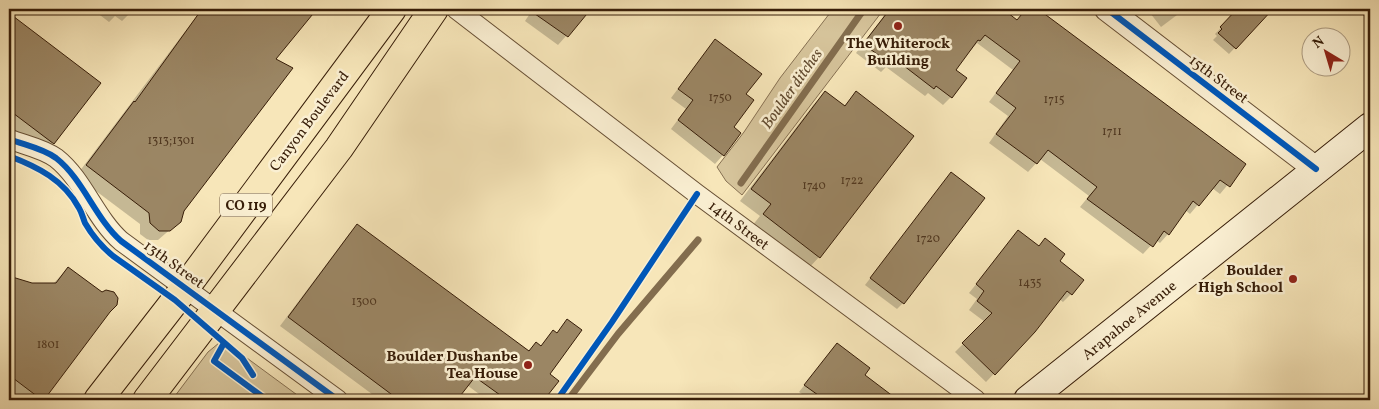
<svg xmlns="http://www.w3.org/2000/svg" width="1379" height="409" font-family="Vollkorn,serif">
<rect width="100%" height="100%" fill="#f7e6b9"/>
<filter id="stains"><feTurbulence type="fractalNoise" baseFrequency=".004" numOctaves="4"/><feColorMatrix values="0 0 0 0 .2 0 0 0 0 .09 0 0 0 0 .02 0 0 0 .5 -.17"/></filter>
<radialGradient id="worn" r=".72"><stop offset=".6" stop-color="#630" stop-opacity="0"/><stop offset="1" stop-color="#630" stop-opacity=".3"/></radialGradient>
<g fill="#d6c49b" stroke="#867052">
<polygon points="833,9 884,9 742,195 726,181 717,167 744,132 780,78"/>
<polygon points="219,343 236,350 304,400 172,400 208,352"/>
</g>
<g fill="#0003">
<polygon points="92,9 134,9 122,21 115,16 109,22"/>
<polygon points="202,9 315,9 275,59 182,210 180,221 158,240 148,240 140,234 140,224 76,176"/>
<polygon points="533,9 590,9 558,45 525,21"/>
<polygon points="889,9 1000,9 1016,21 1026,9 1037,9 1245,164 1220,194 1212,188 1190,214 1185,210 1168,234 1160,243 1156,240 1143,254 1080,207 1089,196 1040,159 1028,172 989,143 1008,116 989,102 1013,70 977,43 954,70 951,97 943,105 928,93 925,96 886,67 881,72 856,53"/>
<polygon points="1147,9 1185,9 1161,27"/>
<polygon points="1239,9 1271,9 1229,54 1213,40 1217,36 1215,34"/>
<polygon points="1358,9 1370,9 1370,24"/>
<polygon points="9,15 99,83 53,143 43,153 9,128"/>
<polygon points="715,41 745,94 723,155 715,164 671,129 686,109 671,98 707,50"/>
<polygon points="826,92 844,106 856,93 819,257 808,269 752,226 760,216 740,201 814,104"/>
<polygon points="951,174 903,303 897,309 865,285"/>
<polygon points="357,226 528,351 536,344 540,347 553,332 556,334 567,321 548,374 557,381 542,400 487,400 467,385 456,400 380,400 280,326 349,234"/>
<polygon points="1018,232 1058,261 1071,294 1063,302 1059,299 1034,332 986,382 955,352 985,322 969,310 977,299 969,293"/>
<polygon points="68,268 109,312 42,400 18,400 9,393 9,276 32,284 53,284"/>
<polygon points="837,344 863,375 896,400 811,400 799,392"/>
</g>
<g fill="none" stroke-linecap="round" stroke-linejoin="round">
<g stroke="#836d4e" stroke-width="7">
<polyline points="741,183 864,9"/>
<polyline points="568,400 618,334 698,240"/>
</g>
</g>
<g fill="#9b8664" stroke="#371d08">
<polygon points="202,9 317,9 276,59 293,68 184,211 181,222 170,231 159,231 150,223 149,213 86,165 134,101 135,102"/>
<polygon points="528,9 591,9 568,37"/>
<polygon points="890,9 1003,9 1017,20 1026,9 1038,9 1246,164 1230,187 1220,180 1199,206 1193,201 1169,235 1164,231 1153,247 1087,199 1097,187 1048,150 1037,164 996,134 1016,108 996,93 1020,61 985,35 980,41 978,40 956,70 967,78 952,98 936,86 934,89 895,59 891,64 863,44"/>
<polygon points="1237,9 1273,9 1236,49 1218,33 1222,29 1220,27"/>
<polygon points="9,13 101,83 54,144 9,110"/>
<polygon points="715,39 762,74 746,94 754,100 734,127 741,133 724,156 678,120 693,100 678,89"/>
<polygon points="825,91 845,106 856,91 914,136 820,258 763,214 771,204 751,189"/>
<polygon points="951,172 985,198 904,304 870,278"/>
<polygon points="357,224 529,351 536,342 541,346 553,330 557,333 567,319 582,330 550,374 559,381 544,400 507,400 475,377 457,400 399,400 288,317"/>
<polygon points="1018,230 1039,246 1045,238 1065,254 1060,261 1084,280 1072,295 1067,291 1035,332 995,375 962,343 992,313 977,301 984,291 976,284"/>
<polygon points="68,267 102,292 106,290 114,292 118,298 117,305 110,312 44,400 42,400 9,375 9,276 32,283 56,283"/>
<polygon points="837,343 870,368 865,375 898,400 825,400 804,385"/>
</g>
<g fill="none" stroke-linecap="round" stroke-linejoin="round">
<g stroke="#674f34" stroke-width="21">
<g id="minor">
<polyline points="456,9 697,194 976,400"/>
<path d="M9,139C24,145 42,148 56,158C83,179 95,218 121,241L338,400"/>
</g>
</g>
<g stroke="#674f34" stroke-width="26">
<polyline id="tertiary" points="1107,9 1316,169"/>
</g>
<g stroke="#371d08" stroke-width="30">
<polyline id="secondary" points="1028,400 1370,127"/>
</g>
<g stroke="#371d08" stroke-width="30">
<g id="primary">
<polyline points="98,400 185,288 392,9"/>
<polyline points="147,400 339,148 434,9"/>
</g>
</g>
<use href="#minor" stroke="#faefd2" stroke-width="19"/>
<use href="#tertiary" stroke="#faefd2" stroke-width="24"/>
<use href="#secondary" stroke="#faefd2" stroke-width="28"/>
<use href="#primary" stroke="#f7e6b9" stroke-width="28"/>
<g stroke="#faefd2" stroke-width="9">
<g id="cycleway">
<polyline points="1107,9 1316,169"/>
<path d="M9,139C24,145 42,148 56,158C83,179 95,218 121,241L338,400"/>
<path d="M9,156C38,167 64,180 79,208C82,213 83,218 85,223C92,235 102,247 113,256L175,300L242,358L253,375"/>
<polyline points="224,343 214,361 267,400"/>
<polyline points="557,400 612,322 697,194"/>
</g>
</g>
<use href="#cycleway" stroke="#0057b8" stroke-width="6"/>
</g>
<g fill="#8f2418" stroke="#faefd2" stroke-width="2">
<circle cx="898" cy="26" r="5"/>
<circle cx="1293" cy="279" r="5"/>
<circle cx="528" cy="365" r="5"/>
</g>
<g text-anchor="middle" stroke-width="5" stroke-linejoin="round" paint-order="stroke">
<g font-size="12" fill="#50371f">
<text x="720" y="101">1750</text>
<text x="1054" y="103">1715</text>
<text x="1112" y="135">1711</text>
<text x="171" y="144">1313;1301</text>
<text x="852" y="184">1722</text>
<text x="814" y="189">1740</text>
<text x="928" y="242">1720</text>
<text x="1030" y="286">1435</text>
<text x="364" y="305">1300</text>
<text x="48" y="348">1801</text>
</g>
<rect fill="#faefd2" stroke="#725c45" stroke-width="1" x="220" y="193.5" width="52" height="23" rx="4"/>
<g font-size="14" font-weight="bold" fill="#371d08">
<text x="246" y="210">CO 119</text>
</g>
<g font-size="15" font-weight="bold" fill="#371d08" stroke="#faefd2" text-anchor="end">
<text x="898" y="48" text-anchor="middle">The Whiterock<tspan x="898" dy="17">Building</tspan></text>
<text x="1283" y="275">Boulder<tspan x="1283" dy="17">High School</tspan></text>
<text x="518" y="361">Boulder Dushanbe<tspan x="518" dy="17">Tea House</tspan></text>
</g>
<g font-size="15" fill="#371d08" stroke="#faefd2">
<text transform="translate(1219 79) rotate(37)" y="5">15th Street</text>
<text transform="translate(309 121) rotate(-53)" y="5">Canyon Boulevard</text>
<text transform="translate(739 225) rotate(37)" y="5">14th Street</text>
<text transform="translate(174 264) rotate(36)" y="5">13th Street</text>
<text transform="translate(1129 320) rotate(-39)" y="5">Arapahoe Avenue</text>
</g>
<g font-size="16" font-style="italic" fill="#634c31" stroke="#faefd2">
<text transform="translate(791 88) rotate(-55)" y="6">Boulder ditches</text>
</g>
</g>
<rect width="1379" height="409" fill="none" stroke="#f7e6b9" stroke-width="30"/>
<rect x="10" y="10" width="1359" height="389" fill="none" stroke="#371d08" stroke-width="2.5"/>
<rect x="15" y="15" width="1349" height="379" fill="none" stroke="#371d08"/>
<g transform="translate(1326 52) rotate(322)"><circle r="24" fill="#faefd2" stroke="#ac9b81"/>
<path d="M0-4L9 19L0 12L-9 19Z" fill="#8f2418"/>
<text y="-8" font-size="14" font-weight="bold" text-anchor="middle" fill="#371d08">N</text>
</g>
<rect width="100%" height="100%" filter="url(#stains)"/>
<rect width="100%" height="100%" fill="url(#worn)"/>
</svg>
